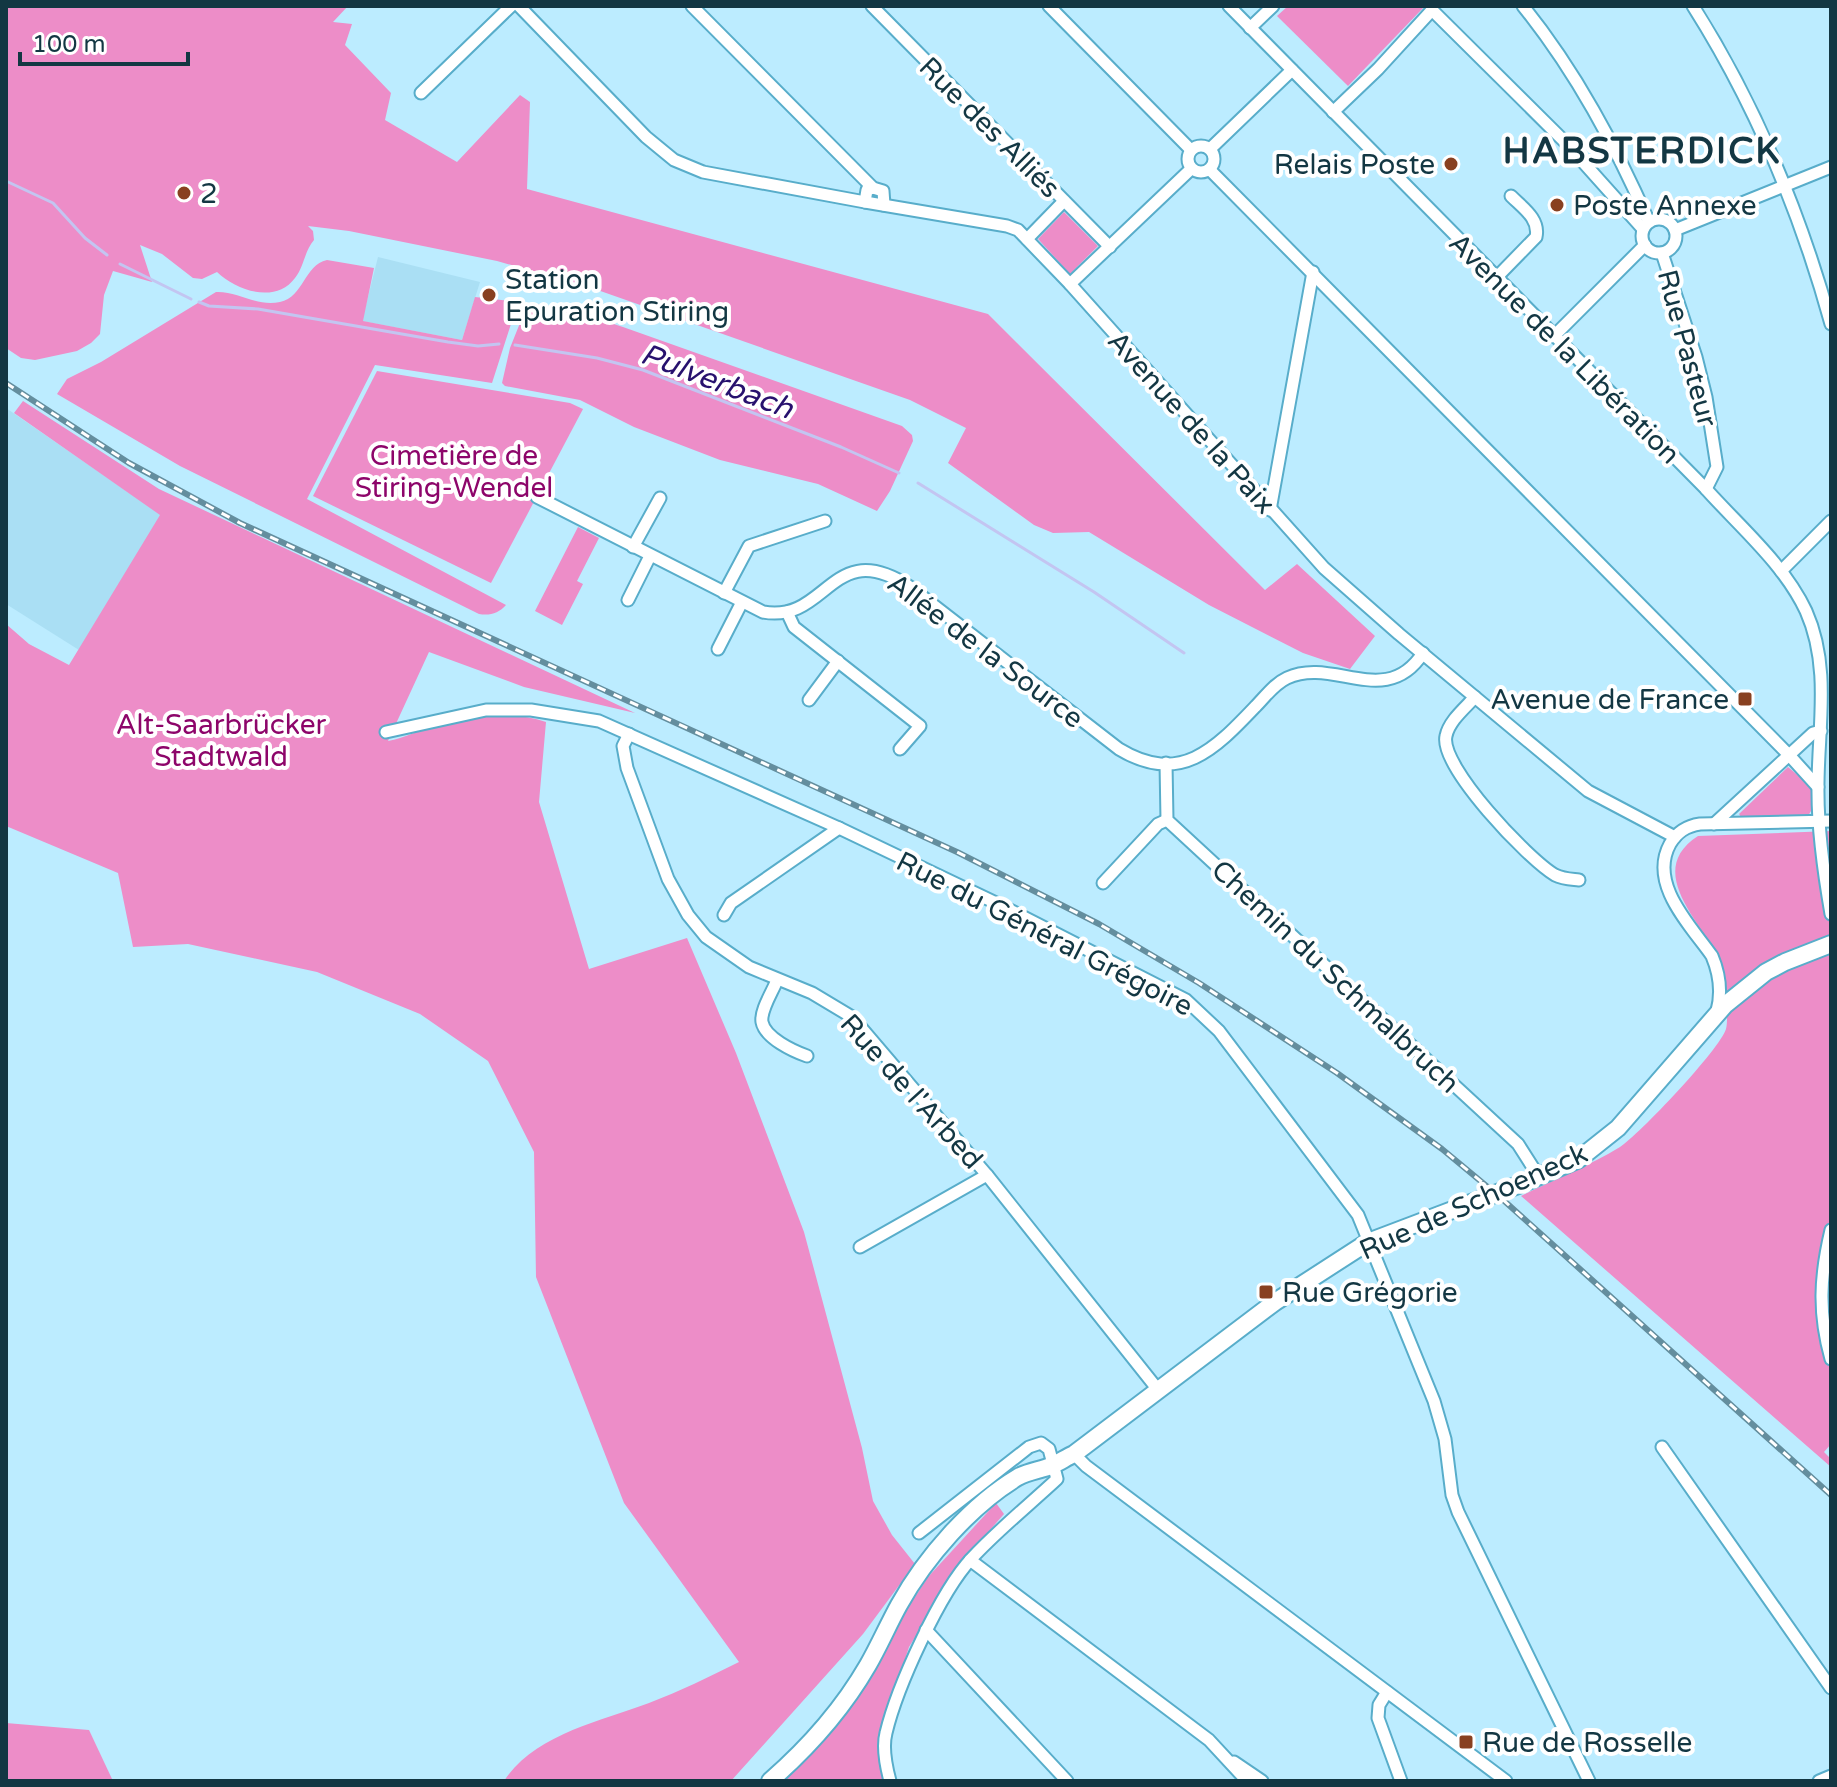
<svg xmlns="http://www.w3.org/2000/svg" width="1837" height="1787" font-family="'Varela Round',sans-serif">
<rect width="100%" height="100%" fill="#bcecff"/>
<g fill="#aadff4">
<polygon points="378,257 480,282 462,340 362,321"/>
<polygon points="6,408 161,515 79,650 6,604"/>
</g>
<g fill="#ed8dc8">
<path d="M6,6H348L333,22L352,24L345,45L391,93L385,120L457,162L520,95L530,102L527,189L988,314L1265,590L1297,564L1375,636L1350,669L1303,653L1209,605L1089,532L1053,533L1034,525L948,463L966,428L910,400L589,287L497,261L349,231L308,226L313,231L314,240C304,252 304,267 295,278C276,304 237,291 217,272L202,279L193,278L162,254L140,245L152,282L113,271L104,295L100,334L91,343L77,351L35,360L21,358L6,348Z"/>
<polygon points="1288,6 1425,6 1348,86 1277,16"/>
<polygon points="1064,212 1098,246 1070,274 1038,239"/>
<path d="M327,260L374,268L363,321L462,340L475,297L518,302L492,383L375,365L307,499L506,605C499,613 490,616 479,614L180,466L57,394L67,379L101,362L216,292C238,291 256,307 280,302C304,297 304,265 327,260Z"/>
<polygon points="528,303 564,308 623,327 902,426 912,435 913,441 890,491 877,511 818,484 720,460 634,427 580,400 505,386 502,383 510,348"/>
<polygon points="377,371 570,403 583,409 491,583 313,496"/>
<path d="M23,401L159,489L635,713L524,687L429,652L388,741C404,738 420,730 436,725C470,715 512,710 546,722L539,802L589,969L687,938L736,1053L804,1232L862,1448L873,1501L892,1535L915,1564L863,1634L731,1781H504C535,1734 599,1722 649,1703C680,1691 709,1677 739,1662L624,1503L536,1277L534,1152L488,1061L420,1014L317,972L188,944L133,947L118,873L6,826V624L29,644L69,665L160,515L14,413Z"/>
<polygon points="578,527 599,538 577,581 583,584 562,625 535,611"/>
<polygon points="1788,767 1813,788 1811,811 1808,816 1741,817 1739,814"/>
<path d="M1831,831V1444L1824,1452L1831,1459V1467L1521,1196C1553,1180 1589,1166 1620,1147C1639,1135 1720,1049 1726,1029C1730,1014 1722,965 1714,951C1695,915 1647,869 1698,836Z"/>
<polygon points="996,1503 1004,1514 961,1563 909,1647 880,1736 887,1781 770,1781 845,1704 928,1577"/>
<polygon points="6,1723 89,1730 113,1781 6,1781"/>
</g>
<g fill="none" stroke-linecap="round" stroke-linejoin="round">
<g stroke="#c3c5f1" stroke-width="3">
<polyline points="6,181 53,203 85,238 107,255"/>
<polyline points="120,264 191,299"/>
<polyline points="199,302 209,306 258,309 448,342 478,346 499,344"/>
<polyline points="515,345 597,358 643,370 841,447 899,473"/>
<polyline points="918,483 1094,592 1184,653"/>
</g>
<g stroke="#58adca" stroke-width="15">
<g id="street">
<polyline points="519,6 646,137 674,160 703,172 865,202"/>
<polyline points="692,6 873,188 883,191 884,205"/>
<polyline points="872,6 1110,247"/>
<polyline points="1049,6 1191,150"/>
<path d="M1229,6L1706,489C1740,527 1784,564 1806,611C1832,669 1817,732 1818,793C1818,833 1824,874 1831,914"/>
<path d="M1523,6C1576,72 1615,145 1649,222"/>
<path d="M1693,6C1755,104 1800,212 1831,324"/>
<polyline points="1432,10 1566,143 1643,229"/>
<polyline points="1250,28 1273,6"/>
<polyline points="421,93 511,6"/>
<polyline points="1333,112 1378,69 1432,10 1433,6"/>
<circle cx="1201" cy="159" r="13"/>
<polyline points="1210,149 1292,70"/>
<polyline points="1210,170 1789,755 1818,787"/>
<polyline points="873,188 867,190 865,202 1007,226 1018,230 1070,284 1324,568 1399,634 1588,791 1675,837"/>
<circle cx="1659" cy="236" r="17"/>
<polyline points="1675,230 1831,167"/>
<polyline points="1027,239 1064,201"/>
<polyline points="1662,253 1696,357 1706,397 1717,467 1706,489"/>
<path d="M1495,279L1536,237C1540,219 1523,208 1511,196"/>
<polyline points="1070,284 1191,169"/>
<polyline points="1554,336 1645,245"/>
<path d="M537,497L763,612C828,624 831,535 910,587L1119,749C1180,786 1215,749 1255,707C1265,697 1274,684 1287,678C1333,656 1386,710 1423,653"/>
<polyline points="1270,510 1313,272"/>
<polyline points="633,547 660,498"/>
<polyline points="1781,571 1831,521"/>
<polyline points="724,593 749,546 825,521"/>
<polyline points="628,600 650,556"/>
<polyline points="787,612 794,627 920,726 900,749"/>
<polyline points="718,649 742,602"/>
<path d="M1475,697C1465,708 1449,721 1446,736C1439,766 1529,860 1555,875C1563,879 1570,879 1579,880"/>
<polyline points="809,700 838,661"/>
<polyline points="386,732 486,710 531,710 599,721 839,828 996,903 1186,1000 1219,1031 1358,1215 1434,1401 1445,1439 1452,1495 1458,1512 1589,1781"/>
<polyline points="629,734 623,746 627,768 668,879 688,915 706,937 749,967 812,993 852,1017 987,1175 1159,1391"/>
<polyline points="1166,763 1167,820 1518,1144 1539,1177"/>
<polyline points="1714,824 1813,733 1821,731"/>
<polyline points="1103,883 1158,824 1167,820"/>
<polyline points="724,915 731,903 839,828"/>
<path d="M777,980C773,991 760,1010 762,1022C765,1038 793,1051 807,1056"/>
<path d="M1717,1011C1722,992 1720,975 1712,956C1691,926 1648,884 1670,844C1677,832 1686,826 1700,824L1831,821"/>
<path d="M1831,1230C1820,1276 1818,1313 1831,1359"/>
<polyline points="860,1247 987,1175"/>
<polyline points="1662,1447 1831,1688"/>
<polyline points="1074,1454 1086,1466 1506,1781"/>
<polyline points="970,1560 1209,1740 1247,1781"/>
<polyline points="926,1630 1067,1781"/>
<polyline points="1387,1692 1379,1705 1378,1718 1401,1781"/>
<polyline points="1234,1762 1262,1781"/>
<path d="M890,1781C886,1766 882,1748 886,1733C897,1687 940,1592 972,1558C998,1530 1029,1505 1057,1479L1049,1449L1041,1443L1029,1447L919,1533"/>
<polyline points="1819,1781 1831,1776"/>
</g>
</g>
<g stroke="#58adca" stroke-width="20">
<path id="secondary" d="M770,1781C809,1747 842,1710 868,1665C879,1646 888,1625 899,1605C925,1558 971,1505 1018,1477C1029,1471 1042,1470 1053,1465C1060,1462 1067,1457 1074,1454L1275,1302L1368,1242L1521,1184L1579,1159L1618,1128L1725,1005L1766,972L1785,962L1831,944"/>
</g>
<use href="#street" stroke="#fff" stroke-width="11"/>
<use href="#secondary" stroke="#fff" stroke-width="16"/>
<g stroke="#648e9e" stroke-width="6">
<polyline id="rail" points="6,383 129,463 240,523 957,852 1099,924 1199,983 1337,1073 1442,1149 1501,1198 1831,1495"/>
</g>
<use href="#rail" stroke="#fff" stroke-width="3" stroke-dasharray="9" stroke-linecap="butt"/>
</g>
<g fill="#884020" stroke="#fff" stroke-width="3">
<circle cx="1451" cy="164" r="8"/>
<circle cx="184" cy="193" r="8"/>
<circle cx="1557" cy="205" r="8"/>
<circle cx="489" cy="295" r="8"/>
<rect x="1737" y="691" width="16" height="16" rx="4"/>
<rect x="1258" y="1284" width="16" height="16" rx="4"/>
<rect x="1458" y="1734" width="16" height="16" rx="4"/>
</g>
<g text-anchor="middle" stroke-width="8" stroke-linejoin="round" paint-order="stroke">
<g font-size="28" fill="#133743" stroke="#fff">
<text transform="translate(990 127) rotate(45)" y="10">Rue des Alliés</text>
<text transform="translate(1565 348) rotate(45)" y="10">Avenue de la Libération</text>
<text transform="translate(1688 348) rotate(75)" y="10">Rue Pasteur</text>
<text transform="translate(1192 422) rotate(48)" y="10">Avenue de la Paix</text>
<text transform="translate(986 650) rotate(37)" y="10">Allée de la Source</text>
<text transform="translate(1045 933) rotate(27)" y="10">Rue du Général Grégoire</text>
<text transform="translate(1336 976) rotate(43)" y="10">Chemin du Schmalbruch</text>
<text transform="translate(912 1091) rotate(48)" y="10">Rue de l'Arbed</text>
<text transform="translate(1473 1201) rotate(-24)" y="10">Rue de Schoeneck</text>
</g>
<g font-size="28" fill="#133743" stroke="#fff" text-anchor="start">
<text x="1435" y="174" text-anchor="end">Relais Poste</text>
<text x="200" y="203">2</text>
<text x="1573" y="215">Poste Annexe</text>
<text x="505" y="289">Station<tspan x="505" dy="32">Epuration Stiring</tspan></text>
<text x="1729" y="709" text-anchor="end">Avenue de France</text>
<text x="1282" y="1302">Rue Grégorie</text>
<text x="1482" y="1752">Rue de Rosselle</text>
</g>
<g font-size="28" fill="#8d056a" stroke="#fff">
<text x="454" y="465">Cimetière de<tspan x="454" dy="32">Stiring-Wendel</tspan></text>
<text x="221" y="734">Alt-Saarbrücker<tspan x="221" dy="32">Stadtwald</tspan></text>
</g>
<g font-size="30" font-style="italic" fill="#27116e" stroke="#fff">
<text transform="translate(717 381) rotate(21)" y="10">Pulverbach</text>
</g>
<g font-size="36" font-weight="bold" letter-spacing="2" fill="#133743" stroke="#fff">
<text x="1642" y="163">HABSTERDICK</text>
</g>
</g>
<rect width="1837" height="1787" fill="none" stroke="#133743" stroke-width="16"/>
<path d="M20 52v12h168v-12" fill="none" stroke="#133743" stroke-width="4"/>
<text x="32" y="52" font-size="24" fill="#133743" stroke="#ffffff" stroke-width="6" paint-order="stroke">100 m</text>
</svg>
